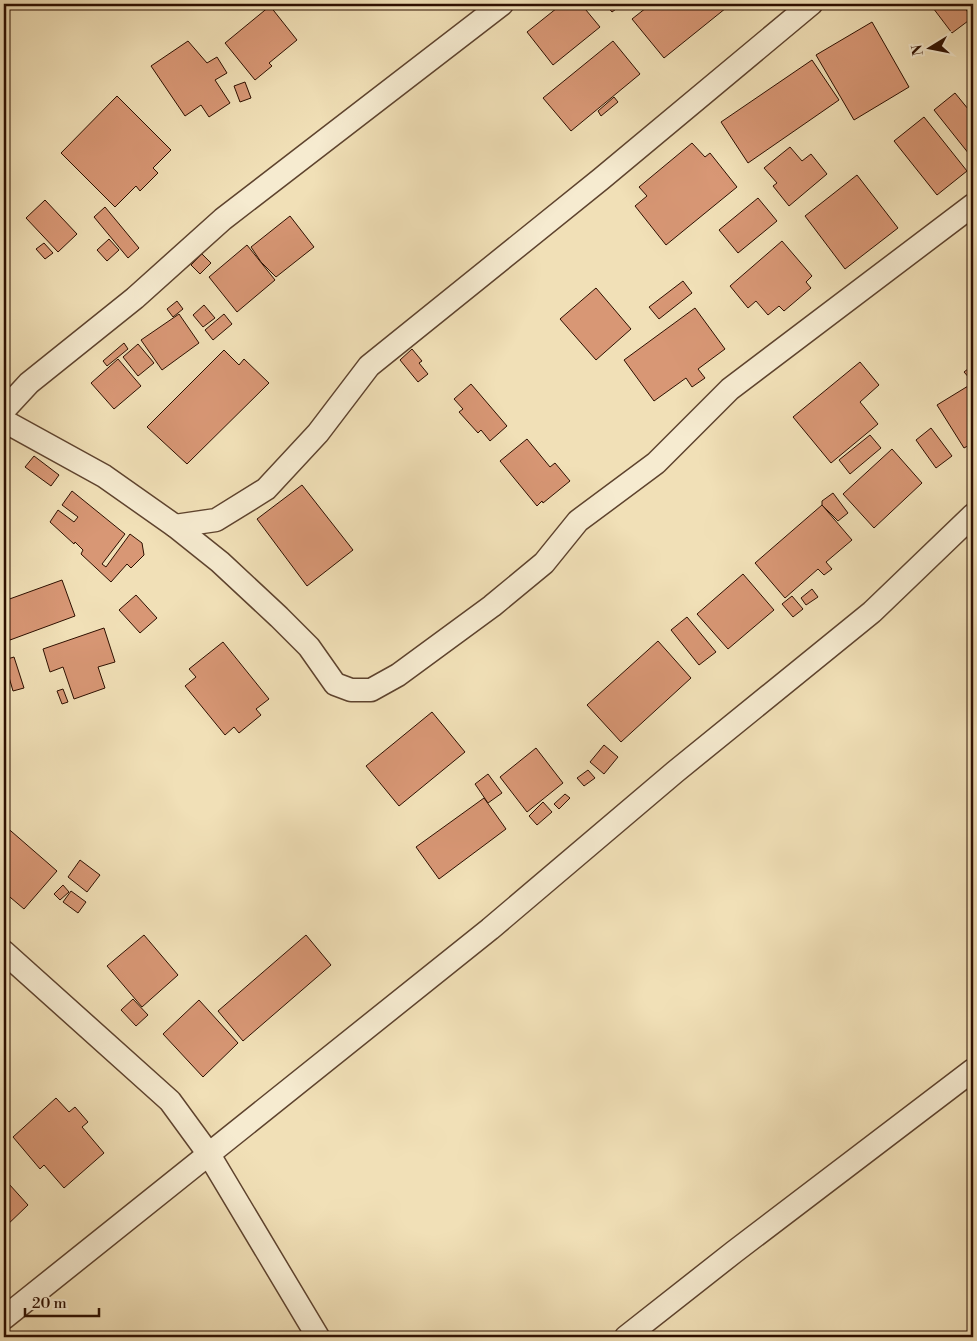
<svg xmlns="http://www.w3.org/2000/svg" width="977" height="1341" font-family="'Libre Bodoni',serif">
<rect width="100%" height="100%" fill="#f1e0b7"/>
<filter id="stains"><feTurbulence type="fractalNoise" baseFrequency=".004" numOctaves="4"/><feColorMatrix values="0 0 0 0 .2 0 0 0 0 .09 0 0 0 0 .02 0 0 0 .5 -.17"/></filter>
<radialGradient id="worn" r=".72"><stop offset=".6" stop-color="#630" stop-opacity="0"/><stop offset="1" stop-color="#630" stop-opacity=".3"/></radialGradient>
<g fill="#d89775" stroke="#2d0f00">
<polygon points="562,4 581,4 600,27 553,65 527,32"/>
<polygon points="605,4 623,4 612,12"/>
<polygon points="651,4 731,4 664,58 632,19"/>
<polygon points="930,4 962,4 972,18 952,33"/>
<polygon points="270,6 297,40 269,63 272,66 255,80 225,43"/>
<polygon points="872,22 909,87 854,120 816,55"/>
<polygon points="188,41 207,63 217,57 227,73 215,80 230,103 209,117 201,105 185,116 151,66"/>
<polygon points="613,41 640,74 571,131 543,98"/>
<polygon points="812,60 839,100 748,163 721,122"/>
<polygon points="245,82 251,98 240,102 234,86"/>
<polygon points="955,93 973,115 973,159 934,110"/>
<polygon points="117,96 171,150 153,168 158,173 140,191 136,186 115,207 61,153"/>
<polygon points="614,97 618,102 601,116 598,111"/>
<polygon points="924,117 967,171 937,195 894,141"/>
<polygon points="692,143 705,157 710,153 737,187 666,245 635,206 647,196 639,187"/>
<polygon points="790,147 802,161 811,154 827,174 789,206 773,186 777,183 764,168"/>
<polygon points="857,175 898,228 845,269 805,216"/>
<polygon points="758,198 777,221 738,253 719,230"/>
<polygon points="45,200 77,234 58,252 26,218"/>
<polygon points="105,207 139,248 128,258 94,217"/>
<polygon points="290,216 314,247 276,277 261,262 251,247"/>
<polygon points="109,239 119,250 107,261 97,250"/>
<polygon points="782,241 812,276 806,282 811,288 784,311 779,306 768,315 756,301 748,308 730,286"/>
<polygon points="44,243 53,253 45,259 36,249"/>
<polygon points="247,245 275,280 237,312 209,277"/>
<polygon points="202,254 211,263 200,274 191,265"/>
<polygon points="683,281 692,293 659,319 649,307"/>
<polygon points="596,288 631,329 596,360 560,319"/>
<polygon points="177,301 183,309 173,317 167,309"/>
<polygon points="204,305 215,318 203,327 193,315"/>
<polygon points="695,308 725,349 698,369 705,378 692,387 686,378 654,401 624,360"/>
<polygon points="179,314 199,343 162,370 141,340"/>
<polygon points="224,314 232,324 213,340 205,330"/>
<polygon points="124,343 128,349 107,366 103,361"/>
<polygon points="138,344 154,363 138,376 123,357"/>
<polygon points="412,349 422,361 419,363 428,374 418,382 400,360"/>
<polygon points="224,350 239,365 244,359 269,383 187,464 147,427"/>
<polygon points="118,359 141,386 114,409 91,383"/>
<polygon points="860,362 879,385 860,402 878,424 831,463 793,417"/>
<polygon points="973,365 973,379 971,380 964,372"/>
<polygon points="973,383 973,443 964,448 937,405"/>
<polygon points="471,384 507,426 490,441 481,430 478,433 459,412 463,409 454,399"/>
<polygon points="931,428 952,456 936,468 916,440"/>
<polygon points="870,435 881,448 850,474 839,460"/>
<polygon points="527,439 550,467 555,463 570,481 543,503 542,501 537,506 500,461"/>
<polygon points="892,449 922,483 874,528 843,494"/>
<polygon points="34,456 59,475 51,486 25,467"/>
<polygon points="302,485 353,550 307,586 257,519"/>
<polygon points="72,491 125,534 102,564 106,567 130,534 142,543 144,555 131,568 127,564 111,582 81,554 83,550 75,542 74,544 50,522 58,510 74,522 78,517 62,505"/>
<polygon points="833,493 848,513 838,521 822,505 822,501"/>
<polygon points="822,505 852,540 826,562 832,569 824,575 818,569 785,598 755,563"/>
<polygon points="743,574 774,610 728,649 697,614"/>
<polygon points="62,580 75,616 10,640 4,623 4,601"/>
<polygon points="812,589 818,597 806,605 801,598"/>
<polygon points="136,595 157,618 140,633 119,610"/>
<polygon points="792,596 803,609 793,617 782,604"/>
<polygon points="687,617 716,652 699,665 671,630"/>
<polygon points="104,628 115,662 98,667 105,688 74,699 63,667 50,672 43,649"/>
<polygon points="658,641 691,678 621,742 587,705"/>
<polygon points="223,642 269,699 256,709 261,715 239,733 234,727 225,735 185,686 196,677 189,669"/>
<polygon points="14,657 24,688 13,691 4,660"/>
<polygon points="63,689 68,702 62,704 57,691"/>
<polygon points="432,712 465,752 399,806 366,766"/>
<polygon points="604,745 618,757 604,774 590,762"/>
<polygon points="536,748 563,783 527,812 500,777"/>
<polygon points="588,770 595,778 584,786 577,778"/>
<polygon points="488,774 502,793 488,803 475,784"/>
<polygon points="565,794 570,798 559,809 554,804"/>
<polygon points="484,798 506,829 439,879 416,847"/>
<polygon points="543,802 552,812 537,825 529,816"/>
<polygon points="4,825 57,871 24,909 4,892"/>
<polygon points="80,860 100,875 87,892 68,877"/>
<polygon points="63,885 69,892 60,900 54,894"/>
<polygon points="71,891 86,902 78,913 63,902"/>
<polygon points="144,935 178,975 142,1007 107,966"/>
<polygon points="306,935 331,965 243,1041 218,1011"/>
<polygon points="133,999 148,1015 136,1026 121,1010"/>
<polygon points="199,1000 238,1043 203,1077 163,1034"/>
<polygon points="56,1098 69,1112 75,1107 88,1122 82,1127 104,1153 64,1188 44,1165 40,1169 13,1137"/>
<polygon points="9,1184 28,1205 4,1228 4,1189"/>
</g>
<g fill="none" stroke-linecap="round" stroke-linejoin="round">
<g stroke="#5e432e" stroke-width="25">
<g id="minor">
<polyline points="4,410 29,383 135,298 223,219 502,4"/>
<polyline points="4,421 104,476 175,526 220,562 279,617 309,647 335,684 351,690 371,690 398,675 492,606 544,563 578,521 656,463 730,389 973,205"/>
<polyline points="175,526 216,520 266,489 318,433 369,366 601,179 811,4"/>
<polyline points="4,952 170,1101 208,1153 318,1337"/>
<polyline points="4,1318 490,929 675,772 872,612 973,515"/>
<polyline points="626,1337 734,1252 973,1070"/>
</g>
</g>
<use href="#minor" stroke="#f6ebd0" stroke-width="22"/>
</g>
<rect width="977" height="1341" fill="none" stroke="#f1e0b7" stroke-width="20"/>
<rect x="5" y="5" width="967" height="1331" fill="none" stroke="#2d0f00" stroke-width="2.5"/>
<rect x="10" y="10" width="957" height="1321" fill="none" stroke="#2d0f00"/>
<g transform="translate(930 48) rotate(260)" stroke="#f6ebd0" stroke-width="4" paint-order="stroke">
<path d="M0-4L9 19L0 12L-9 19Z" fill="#2d0f00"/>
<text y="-8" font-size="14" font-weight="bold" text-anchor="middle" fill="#2d0f00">N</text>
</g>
<path d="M25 1308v8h74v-8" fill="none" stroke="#2d0f00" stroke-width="2.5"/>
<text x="32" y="1308" font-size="15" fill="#2d0f00" stroke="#f6ebd0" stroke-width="4" paint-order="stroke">20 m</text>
<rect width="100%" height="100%" filter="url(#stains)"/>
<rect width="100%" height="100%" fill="url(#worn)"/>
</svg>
